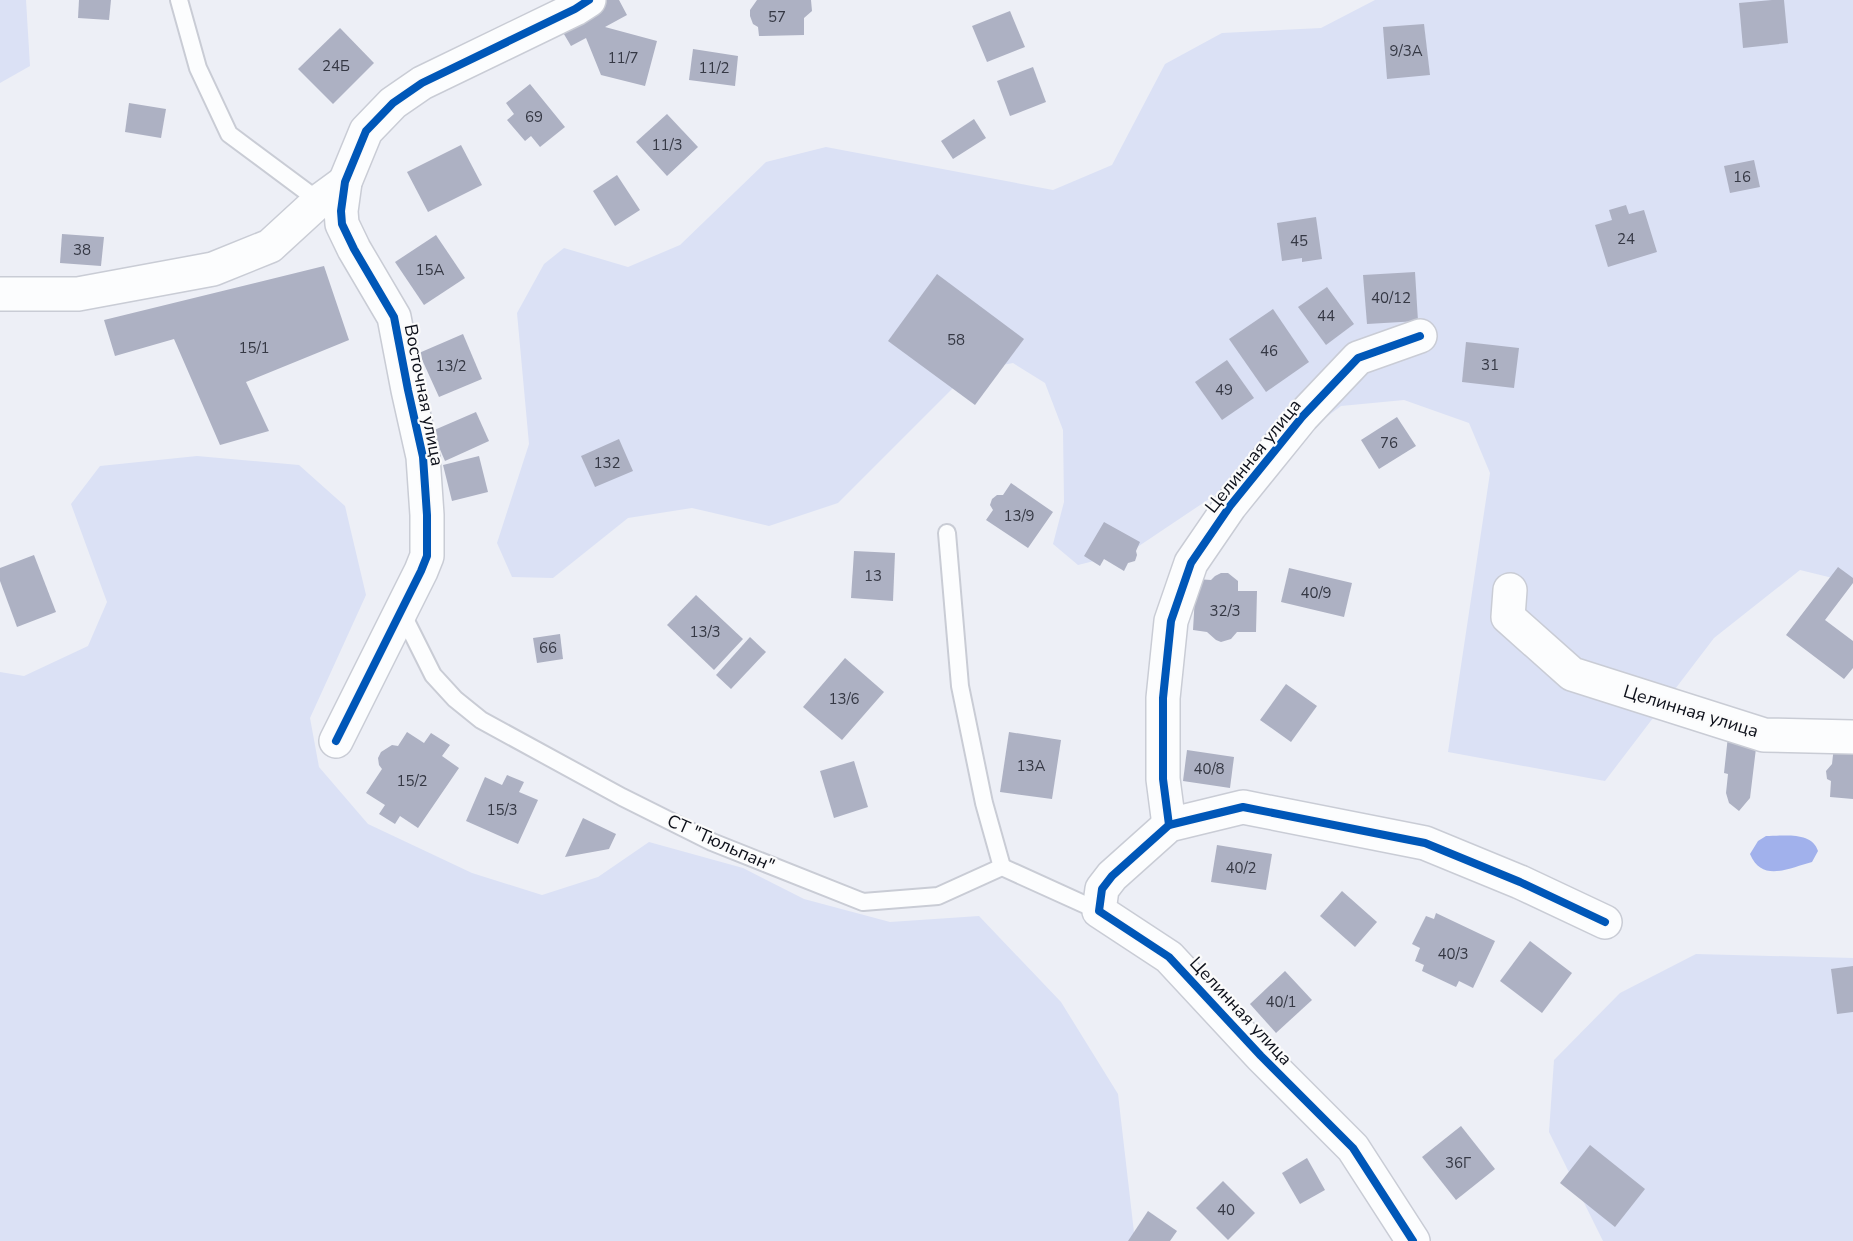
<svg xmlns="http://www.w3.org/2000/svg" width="1853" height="1241" font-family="'Nunito Sans',sans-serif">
<rect width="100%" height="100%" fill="#edeff6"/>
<g fill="#dbe1f5">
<polygon points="0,0 26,0 30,66 0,83"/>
<polygon points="1375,0 1853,0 1853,583 1800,570 1714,638 1605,781 1448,752 1490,473 1469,423 1404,400 1341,406 1285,448 1130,552 1078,565 1053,544 1064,502 1063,430 1045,383 1013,363 970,371 838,503 769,526 692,508 628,518 553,578 512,577 497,543 529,444 517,313 544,264 564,248 628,267 680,245 766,162 826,147 1053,190 1112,165 1165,64 1222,33 1321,28"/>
<polygon points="197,456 299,465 345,506 366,595 310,718 319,767 368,824 472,873 542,895 598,877 649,842 743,868 804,899 890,922 979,916 1061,1002 1118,1094 1135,1241 0,1241 0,672 24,676 88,646 107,602 71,504 100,466"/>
<polygon points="1696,954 1853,958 1853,1241 1603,1241 1549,1132 1554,1060 1620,993"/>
</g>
<path fill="#a1b1ec" d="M1766,836C1783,836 1812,831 1818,851L1812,862C1789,868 1762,883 1750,854L1758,841Z"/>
<g fill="#adb1c3">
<polygon points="79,0 111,0 109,20 78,18"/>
<polygon points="600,0 619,0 627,15 605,27 657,41 645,86 601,75 586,38 571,46 558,24"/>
<polygon points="757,0 811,0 812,11 804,18 804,35 759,36 758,27 753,24 750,16 750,10"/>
<polygon points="1772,0 1784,0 1788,43 1743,48 1739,3"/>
<polygon points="1010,11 1025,47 987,62 972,26"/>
<polygon points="1424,24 1430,75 1387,79 1383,27"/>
<polygon points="340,28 374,63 333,104 298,69"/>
<polygon points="693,49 738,56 735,86 689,80"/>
<polygon points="1033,67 1046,102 1010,116 997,81"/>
<polygon points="530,84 565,127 540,147 531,136 525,141 507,120 514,114 506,103"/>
<polygon points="129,103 166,109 161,138 125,132"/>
<polygon points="667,114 698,147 667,176 636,142"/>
<polygon points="974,119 986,138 953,159 941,141"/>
<polygon points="461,145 482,185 428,212 407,172"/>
<polygon points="1754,160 1760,187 1730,193 1724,166"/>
<polygon points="617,175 640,210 615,226 593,191"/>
<polygon points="1626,205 1629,214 1644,210 1657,252 1608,267 1595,225 1612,220 1609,210"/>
<polygon points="1316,217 1322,259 1302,262 1302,258 1282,261 1277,223"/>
<polygon points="62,234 104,237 101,266 60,263"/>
<polygon points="436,235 465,278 424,305 395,262"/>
<polygon points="324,266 349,340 246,382 269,431 220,445 174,339 115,356 104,320"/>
<polygon points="1415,272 1418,321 1367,324 1363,275"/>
<polygon points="937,274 1024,339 975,405 888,341"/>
<polygon points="1327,287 1354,324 1326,345 1298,307"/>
<polygon points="1273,309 1309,362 1266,392 1229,339"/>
<polygon points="463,334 482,379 439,397 419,353"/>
<polygon points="1466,342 1519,348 1514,388 1462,382"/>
<polygon points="1227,360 1254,398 1222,420 1195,382"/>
<polygon points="476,412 489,441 445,461 432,431"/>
<polygon points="1397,417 1416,446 1379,469 1361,440"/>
<polygon points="619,439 633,471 595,487 581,456"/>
<polygon points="479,456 488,492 452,501 443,465"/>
<polygon points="1011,483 1053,512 1028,548 986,520 993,510 990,505 992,499 997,495 1003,495"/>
<polygon points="1104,522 1140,542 1136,551 1137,555 1135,561 1128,563 1124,571 1104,559 1100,566 1084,556"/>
<polygon points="854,551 895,553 893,601 851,598"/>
<polygon points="34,555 56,612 17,627 0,581 0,568"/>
<polygon points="1838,567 1853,578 1853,583 1825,620 1853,641 1853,668 1844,679 1786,635"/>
<polygon points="1289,568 1352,583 1344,617 1281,602"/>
<polygon points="1221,573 1228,573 1238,581 1238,591 1257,591 1256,632 1237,632 1231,639 1221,642 1216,640 1207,632 1193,630 1196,579 1211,580 1215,576"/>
<polygon points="696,595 743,639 714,670 667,625"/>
<polygon points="560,634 563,659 537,663 533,638"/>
<polygon points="750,637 766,652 731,689 716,675"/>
<polygon points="845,658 884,692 842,740 803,707"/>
<polygon points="1286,684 1317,706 1291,742 1260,720"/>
<polygon points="407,732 424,743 431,733 450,745 442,756 459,768 418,828 400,816 395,824 379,814 385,805 366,793 382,769 379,765 378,758 381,752 392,745 398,746"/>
<polygon points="1009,732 1061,740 1052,799 1000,792"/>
<polygon points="1728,736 1757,740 1750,798 1739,811 1729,803 1726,793 1728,774 1724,773"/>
<polygon points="1834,746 1853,748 1853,799 1830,797 1831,781 1827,779 1826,771 1832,764"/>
<polygon points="1187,750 1234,757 1230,788 1183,781"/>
<polygon points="854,761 868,807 834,818 820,771"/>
<polygon points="507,775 524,782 519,792 538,800 518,844 466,821 485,777 502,785"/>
<polygon points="583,818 616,834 609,849 565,857"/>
<polygon points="1217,845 1272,854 1266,890 1211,882"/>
<polygon points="1342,891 1377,922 1355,947 1320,916"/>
<polygon points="1436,913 1495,941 1473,988 1459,981 1456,987 1422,971 1424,965 1415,961 1420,948 1412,944 1426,916 1434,919"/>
<polygon points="1530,941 1572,973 1542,1013 1500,981"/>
<polygon points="1853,966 1853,1012 1837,1014 1831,969"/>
<polygon points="1285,971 1312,1000 1276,1033 1250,1004"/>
<polygon points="1461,1126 1495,1169 1456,1200 1422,1157"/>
<polygon points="1590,1145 1645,1189 1615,1227 1560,1183"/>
<polygon points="1307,1158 1325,1190 1300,1204 1282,1173"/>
<polygon points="1223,1181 1255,1213 1228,1240 1196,1208"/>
<polygon points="1148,1211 1177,1231 1170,1241 1128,1241"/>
</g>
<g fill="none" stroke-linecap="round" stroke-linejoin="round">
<g stroke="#c9ccd5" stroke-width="20">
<g id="lane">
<polyline points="179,0 198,68 229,134 319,201"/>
<polyline points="947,533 960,686 984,803 1002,867"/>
<polyline points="401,611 433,675 455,699 481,720 622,797 712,842 863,902 938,896 1002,867 1099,911"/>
</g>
</g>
<g stroke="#c9ccd5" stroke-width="36">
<g id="street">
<polyline points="0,294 78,294 213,269 270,246 319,201 345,182"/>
<polyline points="1510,590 1508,617 1572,674 1764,735 1853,737"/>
<polyline points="336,741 421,571 427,556 427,515 423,457 408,390 394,317 354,249 342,224 341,211 345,182 366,131 393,103 422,83 575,9 589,0"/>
<polyline points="1169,825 1163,779 1163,698 1171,621 1191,563 1230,506 1302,417 1358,358 1420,336"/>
<polyline points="1413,1241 1353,1148 1261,1056 1169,957 1099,911 1102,889 1112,876 1169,825 1243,807 1425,843 1520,882 1605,922"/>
</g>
</g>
<use href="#lane" stroke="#fcfdfe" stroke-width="16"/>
<use href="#street" stroke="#fcfdfe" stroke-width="33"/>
<g stroke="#fbfbfb" stroke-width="11">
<g id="cycleway">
<polyline points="336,741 421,571 427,556 427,515 423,457 408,390 394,317 354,249 342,224 341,211 345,182 366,131 393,103 422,83 575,9 589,0"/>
<polyline points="1169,825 1163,779 1163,698 1171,621 1191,563 1230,506 1302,417 1358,358 1420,336"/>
<polyline points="1413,1241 1353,1148 1261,1056 1169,957 1099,911 1102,889 1112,876 1169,825 1243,807 1425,843 1520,882 1605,922"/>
</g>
</g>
<use href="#cycleway" stroke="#0057b8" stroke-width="8"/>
</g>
<g text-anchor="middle" stroke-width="4.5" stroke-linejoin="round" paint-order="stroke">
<g font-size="15" fill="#353844">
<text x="777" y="22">57</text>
<text x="1406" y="56">9/3А</text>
<text x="623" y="63">11/7</text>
<text x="336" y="71">24Б</text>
<text x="714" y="73">11/2</text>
<text x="534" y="122">69</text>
<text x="667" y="150">11/3</text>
<text x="1742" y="182">16</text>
<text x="1626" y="244">24</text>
<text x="1299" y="246">45</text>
<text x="82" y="255">38</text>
<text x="430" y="275">15А</text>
<text x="1391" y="303">40/12</text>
<text x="1326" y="321">44</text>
<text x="956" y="345">58</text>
<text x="254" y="353">15/1</text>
<text x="1269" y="356">46</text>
<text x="1490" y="370">31</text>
<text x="451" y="371">13/2</text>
<text x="1224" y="395">49</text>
<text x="1389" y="448">76</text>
<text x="607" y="468">132</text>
<text x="1019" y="521">13/9</text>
<text x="873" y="581">13</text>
<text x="1316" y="598">40/9</text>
<text x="1225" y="616">32/3</text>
<text x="705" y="637">13/3</text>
<text x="548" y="653">66</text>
<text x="844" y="704">13/6</text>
<text x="1031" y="771">13А</text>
<text x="1209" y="774">40/8</text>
<text x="412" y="786">15/2</text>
<text x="502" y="815">15/3</text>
<text x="1241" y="873">40/2</text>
<text x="1453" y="959">40/3</text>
<text x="1281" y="1007">40/1</text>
<text x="1458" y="1168">36Г</text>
<text x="1226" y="1215">40</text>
</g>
<g font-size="18" fill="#0d101a" stroke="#fbfbfb">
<text transform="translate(424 395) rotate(79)" y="6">Восточная улица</text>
<text transform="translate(1253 456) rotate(-51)" y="6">Целинная улица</text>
<text transform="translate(1691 711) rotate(17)" y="6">Целинная улица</text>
<text transform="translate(721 843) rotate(24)" y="6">СТ "Тюльпан"</text>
<text transform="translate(1241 1011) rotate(47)" y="6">Целинная улица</text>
</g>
</g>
</svg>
